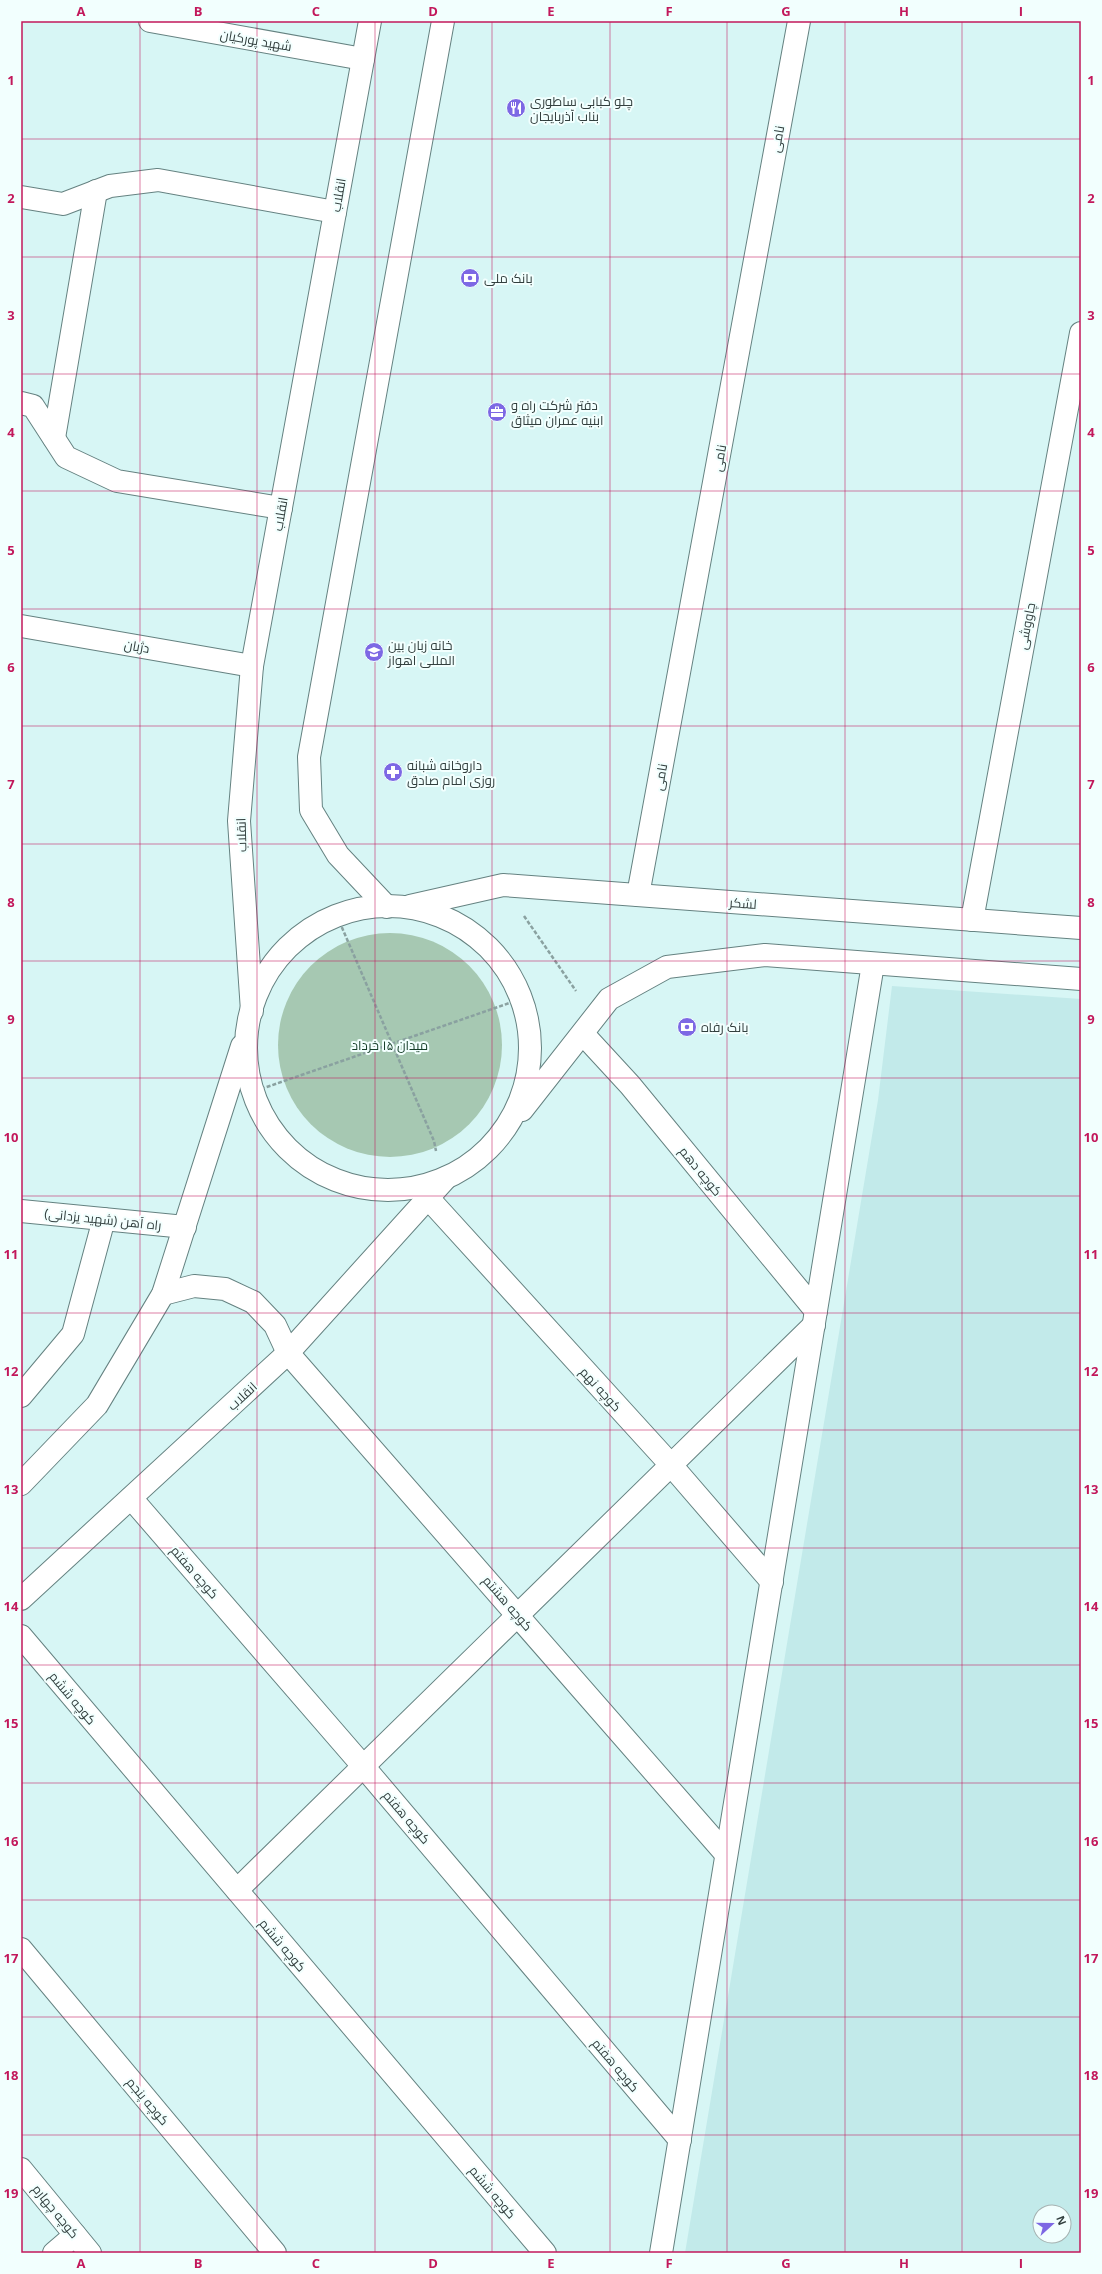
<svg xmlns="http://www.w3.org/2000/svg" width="1102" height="2274" font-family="'Open Sans',Cairo,sans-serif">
<rect width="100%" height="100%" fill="#d7f6f5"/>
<path fill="#c2eaea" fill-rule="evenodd" d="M892,986L1081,999V2253H685L878,1100ZM1040,2212H1064V2236H1040Z"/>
<circle fill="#a6c8b2" cx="390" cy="1045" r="112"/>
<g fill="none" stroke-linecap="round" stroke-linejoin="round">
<g stroke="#658281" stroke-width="24">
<g id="minor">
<polyline points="150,21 363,59"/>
<polyline points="21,197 63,204 110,186 158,180 335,212"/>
<polyline points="21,403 33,406 66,457 117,481 281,508"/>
<polyline points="54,438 96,191"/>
<polyline points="21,626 252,666"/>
<polyline points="638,895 799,21"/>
<polyline points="972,920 1081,333"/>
<polyline points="583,1034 630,1085 816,1311"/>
<polyline points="428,1198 671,1465 772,1582"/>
<polyline points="21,1211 185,1227"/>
<polyline points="288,1353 726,1854"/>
<polyline points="21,1396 73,1334 104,1219"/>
<polyline points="131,1498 363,1766 680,2140"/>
<polyline points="21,1636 545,2253"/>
<polyline points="237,1890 814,1325"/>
<polyline points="21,1949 275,2253"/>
<polyline points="21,2169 90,2253"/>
<polyline points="54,2253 75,2235"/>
<polyline points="661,2253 873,964"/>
</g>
</g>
<g stroke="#658281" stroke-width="24">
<g id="major">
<polyline points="410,906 503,885 1081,928"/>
<circle cx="388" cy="1048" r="142"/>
<polyline points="387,907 338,855 311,810 309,757 443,21"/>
<polyline points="252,1011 239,821 252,666 370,21"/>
<polyline points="522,1110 609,999 667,967 765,955 1081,979"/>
<polyline points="163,1294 194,1286 225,1289 253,1302 275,1325 288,1353"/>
<polyline points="21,1484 97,1405 163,1294 242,1046"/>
<polyline points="21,1599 288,1353 446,1178"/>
</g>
</g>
<g stroke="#8aa1a0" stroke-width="2.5" stroke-dasharray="4 2" stroke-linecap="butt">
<polyline points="337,916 434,1141 436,1151"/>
<polyline points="524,916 576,991"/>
<polyline points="261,1089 521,999"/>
</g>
<use href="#minor" stroke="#fff" stroke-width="22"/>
<use href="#major" stroke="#fff" stroke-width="22"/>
</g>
<path fill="none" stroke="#c2185b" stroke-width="1" stroke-opacity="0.55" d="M140,21V2253M257,21V2253M375,21V2253M492,21V2253M610,21V2253M727,21V2253M845,21V2253M962,21V2253M21,139H1081M21,257H1081M21,374H1081M21,491H1081M21,609H1081M21,726H1081M21,844H1081M21,961H1081M21,1078H1081M21,1196H1081M21,1313H1081M21,1430H1081M21,1548H1081M21,1665H1081M21,1783H1081M21,1900H1081M21,2017H1081M21,2135H1081"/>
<defs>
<g id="restaurant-disc" transform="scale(1)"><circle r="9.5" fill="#7d68e4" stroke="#f2fffe"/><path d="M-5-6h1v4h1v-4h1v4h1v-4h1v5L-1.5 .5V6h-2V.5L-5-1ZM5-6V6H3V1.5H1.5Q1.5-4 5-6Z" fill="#fff"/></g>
<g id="bank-disc" transform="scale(1)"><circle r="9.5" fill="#7d68e4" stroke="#f2fffe"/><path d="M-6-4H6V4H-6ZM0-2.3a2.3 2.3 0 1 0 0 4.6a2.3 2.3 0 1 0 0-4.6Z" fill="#fff"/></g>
<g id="office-disc" transform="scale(1)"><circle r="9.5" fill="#7d68e4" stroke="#f2fffe"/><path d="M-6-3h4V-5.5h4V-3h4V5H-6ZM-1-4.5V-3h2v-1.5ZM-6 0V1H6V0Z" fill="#fff"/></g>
<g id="school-disc" transform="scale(1)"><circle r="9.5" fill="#7d68e4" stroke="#f2fffe"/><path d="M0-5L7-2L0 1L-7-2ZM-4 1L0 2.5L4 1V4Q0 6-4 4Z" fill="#fff"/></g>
<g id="pharmacy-disc" transform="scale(1)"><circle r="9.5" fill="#7d68e4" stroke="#f2fffe"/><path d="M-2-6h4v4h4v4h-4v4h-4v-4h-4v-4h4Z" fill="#fff"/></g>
</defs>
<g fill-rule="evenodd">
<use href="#restaurant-disc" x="516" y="108"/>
<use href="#bank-disc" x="470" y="278"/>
<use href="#office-disc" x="497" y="412"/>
<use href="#school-disc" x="374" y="652"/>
<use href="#pharmacy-disc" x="393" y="772"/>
<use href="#bank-disc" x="687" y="1027"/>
</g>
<g text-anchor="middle" stroke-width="4" stroke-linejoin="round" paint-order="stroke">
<g font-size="13" fill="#323f3e" stroke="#f2fffe">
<text transform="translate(256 40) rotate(10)" y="5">شهید پورکیان</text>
<text transform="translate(777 139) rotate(-80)" y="5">نامی</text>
<text transform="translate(338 195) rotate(-80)" y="5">انقلاب</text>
<text transform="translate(719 458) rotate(-80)" y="5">نامی</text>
<text transform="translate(280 514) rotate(-80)" y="5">انقلاب</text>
<text transform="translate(1026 626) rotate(-79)" y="5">چاووشی</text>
<text transform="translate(137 646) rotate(10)" y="5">دژبان</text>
<text transform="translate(660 777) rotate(-80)" y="5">نامی</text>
<text transform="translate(241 835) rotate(-92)" y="5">انقلاب</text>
<text transform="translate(743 903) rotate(4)" y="5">لشکر</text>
<text transform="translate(701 1171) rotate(51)" y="5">کوچه دهم</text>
<text transform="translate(103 1219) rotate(6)" y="5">راه آهن (شهید یزدانی)</text>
<text transform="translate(601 1389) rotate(48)" y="5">کوچه نهم</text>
<text transform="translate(242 1396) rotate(-43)" y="5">انقلاب</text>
<text transform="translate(195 1572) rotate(49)" y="5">کوچه هفتم</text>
<text transform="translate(508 1603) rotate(49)" y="5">کوچه هشتم</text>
<text transform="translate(73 1698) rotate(50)" y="5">کوچه ششم</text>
<text transform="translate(407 1817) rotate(50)" y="5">کوچه هفتم</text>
<text transform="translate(283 1945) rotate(50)" y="5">کوچه ششم</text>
<text transform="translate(616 2065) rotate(50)" y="5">کوچه هفتم</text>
<text transform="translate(148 2101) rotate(50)" y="5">کوچه پنجم</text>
<text transform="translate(493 2192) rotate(50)" y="5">کوچه ششم</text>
<text transform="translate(56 2211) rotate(51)" y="5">کوچه چهارم</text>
</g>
<g font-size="13" fill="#323f3e" stroke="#f2fffe" text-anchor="start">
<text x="530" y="106">چلو کبابی ساطوری<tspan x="530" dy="15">بناب آذربایجان</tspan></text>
<text x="484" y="283">بانک ملی</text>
<text x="511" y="410">دفتر شرکت راه و<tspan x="511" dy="15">ابنیه عمران میثاق</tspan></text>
<text x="388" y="650">خانه زبان بین<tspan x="388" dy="15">المللی اهواز</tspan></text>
<text x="407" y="770">داروخانه شبانه<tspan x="407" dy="15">روزی امام صادق</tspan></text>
<text x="701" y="1032">بانک رفاه</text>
</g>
<g font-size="13" fill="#143d27" stroke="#f2fffe">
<text x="390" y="1050">میدان ۱۵ خرداد</text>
</g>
</g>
<rect width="1102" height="2274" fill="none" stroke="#f2fffe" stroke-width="44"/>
<g transform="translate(1052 2224) rotate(69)"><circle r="19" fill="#f2fffe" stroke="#a5b2b1"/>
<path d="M0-3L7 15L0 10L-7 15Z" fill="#7d68e4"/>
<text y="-6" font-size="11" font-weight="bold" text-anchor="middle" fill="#323f3e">N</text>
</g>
<rect x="22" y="22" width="1058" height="2230" fill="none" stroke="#c2185b" stroke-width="1.5"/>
<g font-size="13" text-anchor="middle" font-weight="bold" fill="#c2185b">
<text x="81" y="16">A</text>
<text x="198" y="16">B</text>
<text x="316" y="16">C</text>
<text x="433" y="16">D</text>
<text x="551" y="16">E</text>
<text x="669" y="16">F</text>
<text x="786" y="16">G</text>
<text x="904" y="16">H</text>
<text x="1021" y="16">I</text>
<text x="11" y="85">1</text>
<text x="1091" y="85">1</text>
<text x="11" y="203">2</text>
<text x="1091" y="203">2</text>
<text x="11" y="320">3</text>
<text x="1091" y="320">3</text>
<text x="11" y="437">4</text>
<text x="1091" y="437">4</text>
<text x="11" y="555">5</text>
<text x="1091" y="555">5</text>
<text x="11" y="672">6</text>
<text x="1091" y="672">6</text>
<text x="11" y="789">7</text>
<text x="1091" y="789">7</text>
<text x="11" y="907">8</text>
<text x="1091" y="907">8</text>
<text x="11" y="1024">9</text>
<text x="1091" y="1024">9</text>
<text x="11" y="1142">10</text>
<text x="1091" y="1142">10</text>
<text x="11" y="1259">11</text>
<text x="1091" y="1259">11</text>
<text x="11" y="1376">12</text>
<text x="1091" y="1376">12</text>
<text x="11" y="1494">13</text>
<text x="1091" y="1494">13</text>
<text x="11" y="1611">14</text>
<text x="1091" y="1611">14</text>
<text x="11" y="1728">15</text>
<text x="1091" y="1728">15</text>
<text x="11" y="1846">16</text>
<text x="1091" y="1846">16</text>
<text x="11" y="1963">17</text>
<text x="1091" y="1963">17</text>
<text x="11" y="2080">18</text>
<text x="1091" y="2080">18</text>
<text x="11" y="2198">19</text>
<text x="1091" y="2198">19</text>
<text x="81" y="2268">A</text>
<text x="198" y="2268">B</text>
<text x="316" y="2268">C</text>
<text x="433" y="2268">D</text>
<text x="551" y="2268">E</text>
<text x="669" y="2268">F</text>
<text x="786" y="2268">G</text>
<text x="904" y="2268">H</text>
<text x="1021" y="2268">I</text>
</g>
</svg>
